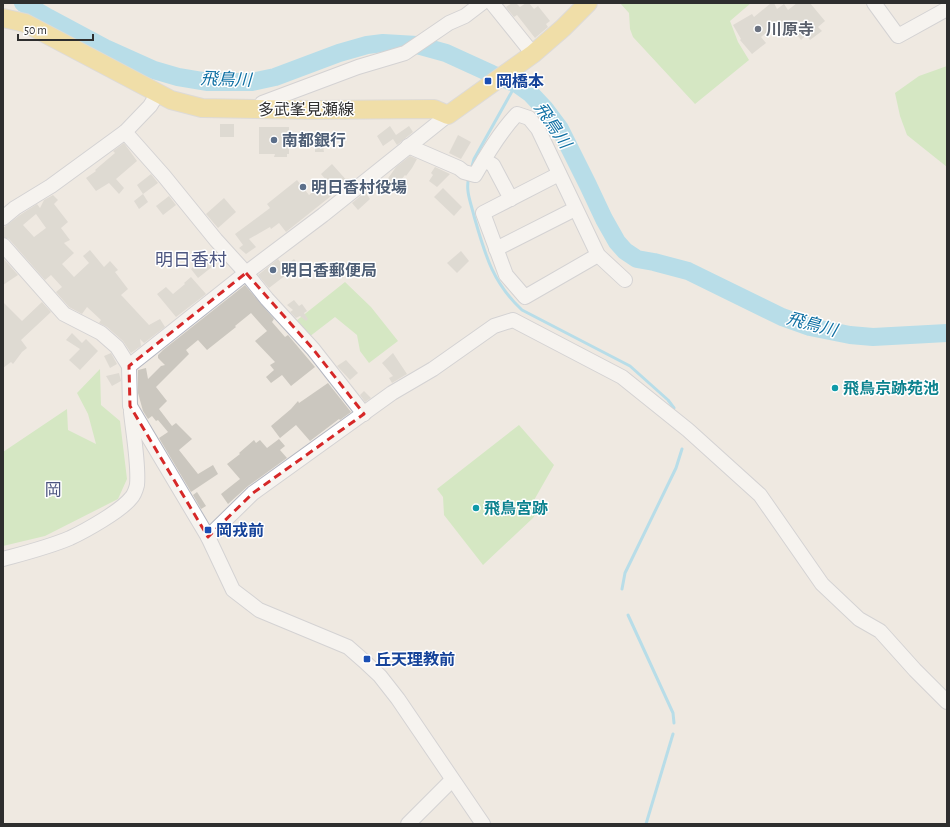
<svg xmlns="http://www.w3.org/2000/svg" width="950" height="827" font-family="'Alegreya Sans','Noto Sans JP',sans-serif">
<rect width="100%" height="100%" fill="#efe9e1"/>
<g fill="#b6e59e">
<polygon points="620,3 751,3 730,21 738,42 749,60 695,104 633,37 630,29 629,13"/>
<polygon points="947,66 947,167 907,135 900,116 895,93 919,76"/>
<polygon points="345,282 371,307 398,341 369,363 360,351 357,335 335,317 309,337 296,321"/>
<polygon points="100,369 101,405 120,421 127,479 118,499 45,536 3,546 3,452 67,409 68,430 96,444 88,414 77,393"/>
<polygon points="519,425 554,465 533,502 539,509 533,518 483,565 444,515 443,497 437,489"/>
</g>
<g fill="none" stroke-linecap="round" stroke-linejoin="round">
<g stroke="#75cff0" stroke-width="3">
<polyline points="471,170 474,159 524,70"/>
<path d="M469,177C465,190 471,203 474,216C485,254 492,282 522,310L630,366L668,400L674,408"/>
<polyline points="622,589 625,573 676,468 682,449"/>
<polyline points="628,615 673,713 674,723"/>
<polyline points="646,824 673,734"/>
</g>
<polyline stroke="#75cff0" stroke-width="18" points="23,3 49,18 105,48 154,70 178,77 208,82 252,82 275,77 339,53 367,45 383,43 417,45 446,53 492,74 517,84 531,94 545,109 560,129 588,185 604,219 617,242 625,251 637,259 654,262 688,271 782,317 810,327 850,335 873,337 947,333"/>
</g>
<g fill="#cbc7bf" fill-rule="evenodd">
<polygon points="512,3 516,3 520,7 526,3 529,3 534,9 538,6 550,21 546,24 548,27 535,38 517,15 514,17 506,7"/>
<polygon points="771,3 774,3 777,9 784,4 788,10 797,3 810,3 825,21 818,27 822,31 810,40 806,35 801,40 789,25 781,29 779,22 761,37 766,43 752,54 740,40 741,39 733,25 752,14 754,17"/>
<rect x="220" y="124" width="14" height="13"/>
<polygon points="390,126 396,135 409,126 413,132 397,145 393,139 383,146 377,136"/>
<polygon points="259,127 289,127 289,154 287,154 287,157 274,157 275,154 259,154"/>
<polygon points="458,135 471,142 461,159 449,153"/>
<polygon points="322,141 324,152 315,152 315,142"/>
<polygon points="124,143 137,161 116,179 124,188 119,194 109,183 96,191 86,178 96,171 95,170 115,153 113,151"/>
<polygon points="410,156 417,159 412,168 406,176 405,175 391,192 384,184 396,167"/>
<polygon points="332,164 349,183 337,193 336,192 286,232 279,223 271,229 270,227 249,239 256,247 246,254 239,248 243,245 235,234 270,208 267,204 297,180 309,195 327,181 321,174"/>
<polygon points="435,167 450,174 437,187 429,181 433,175 431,173"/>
<polygon points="151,174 158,183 143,194 137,185"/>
<polygon points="443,188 462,207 454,216 434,197"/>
<polygon points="365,192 370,199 358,210 352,203"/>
<polygon points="143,194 148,202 139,209 134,201"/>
<path d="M53,195L58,200L54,204L68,222L61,228L70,240L64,243L74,253L62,264L74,277L89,263L83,256L90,250L104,267L110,261L118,270L115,272L128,289L121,295L123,297L149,325L160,319L165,327L144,343L140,339L141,346L131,353L123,341L107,327L99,323L101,320L87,307L82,314L69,307L56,292L62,287L51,275L45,280L9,239L3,237V228L20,215L37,204L40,208L44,200ZM36,214L46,228L34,237L23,225Z"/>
<polygon points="169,196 176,205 163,215 156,206"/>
<polygon points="224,198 236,212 218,228 206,214"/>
<polygon points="213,250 222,259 198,278 191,269"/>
<polygon points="461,251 469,261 457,273 447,263"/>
<polygon points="3,258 18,275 3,285"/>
<polygon points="278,259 284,267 294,259 299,265 269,288 258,275"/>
<polygon points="191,277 206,294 176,317 157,294 166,287 173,294 185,284 184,283"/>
<polygon points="245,285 274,319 272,322 285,337 288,335 315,367 291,386 282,375 271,383 266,377 274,370 270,365 275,362 255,341 267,331 251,313 235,326 236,327 207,350 198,340 186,350 189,354 156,387 167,401 159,409 172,426 176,423 192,439 179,450 198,474 213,465 218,474 191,492 159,438 168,432 158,420 156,421 152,416 148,419 143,411 138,393 138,370 146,368 148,379 161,366 165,365 158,358 158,355 163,350"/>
<polygon points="294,300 299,306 302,304 307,311 304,313 308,319 306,321 300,316 296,318 290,312 293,310 287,305"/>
<polygon points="3,302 22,321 42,302 51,312 21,340 27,348 22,352 13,364 11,362 3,368"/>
<polygon points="72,333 82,343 86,339 98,351 80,370 69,360 80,349 66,340"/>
<polygon points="111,353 117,364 110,368 104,356"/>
<polygon points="393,353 407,374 392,383 389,378 393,376 382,363"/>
<polygon points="346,360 358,373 350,380 337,366"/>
<polygon points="119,373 121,381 112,386 106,376"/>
<polygon points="328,383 351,412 340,420 339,419 310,441 296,425 280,438 271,426 291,409 298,401 299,403"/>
<polygon points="364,391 371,398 365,402 360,395"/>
<polygon points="279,439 285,446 280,450 287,458 248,486 228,504 221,494 240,479 227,464 240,454 239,453 254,440 256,443 260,440 267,448"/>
<polygon points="197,492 206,506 201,509 193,495"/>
</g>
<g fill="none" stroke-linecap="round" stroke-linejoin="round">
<g stroke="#b4b7c1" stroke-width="16">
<g id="minor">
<polyline points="492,3 533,54"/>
<polyline points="874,3 898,36 947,9"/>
<polyline points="260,109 262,103 358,67 405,53 449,23 465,16 482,3"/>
<polyline points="125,132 164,176 216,240 246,273 267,299 313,349 364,414"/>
<path d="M408,146L459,168L464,172L475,175C487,154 500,132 517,114L529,118L538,129L598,255L625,280"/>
<polyline points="484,160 493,165 511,199"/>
<polyline points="559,174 483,213 506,275 525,297 598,255"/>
<polyline points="3,218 15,208 51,186 125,132 150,106 158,93"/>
<polyline points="3,245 64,314 101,333 117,347 129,366 130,406 208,537 233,590 259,610 348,647 364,661 380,676 398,699 483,824"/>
<polyline points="496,249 575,209"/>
<polyline points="129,366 246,273 323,215 448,115"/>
<polyline points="208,537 253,493 392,393 433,369 494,326 513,320 622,377 688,430 760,495 822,584 859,619 880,631 915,670 947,702"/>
<path d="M3,559C25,553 49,547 70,538C85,531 121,511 131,498C134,495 136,489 137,485C139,465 133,432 131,412"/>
<polyline points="408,824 452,780"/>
</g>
</g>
<g stroke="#c9c9c9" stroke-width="20">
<polyline id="major" points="3,18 25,23 171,100 202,108 313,110 434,109 448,115 533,54 563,28 588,3"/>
</g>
<use href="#minor" stroke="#fff" stroke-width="14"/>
<use href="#major" stroke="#f2d163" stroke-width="18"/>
</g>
<path d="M0 0H950V827H0ZM246,273L313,349L364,414L253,493L208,537L130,406L129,366Z" fill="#efe9e1" fill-opacity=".55" fill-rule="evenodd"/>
<path fill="none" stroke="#d62828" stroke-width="3" stroke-dasharray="8 5" stroke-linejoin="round" d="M246,273L313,349L364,414L253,493L208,537L130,406L129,366Z"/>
<circle fill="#6b7280" stroke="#fff" stroke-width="1.5" cx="758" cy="29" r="4"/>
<g fill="#1a4fb4" stroke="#fff" stroke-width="1.5">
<rect x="484" y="77" width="8" height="8" rx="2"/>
<rect x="204" y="526" width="8" height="8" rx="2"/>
<rect x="363" y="655" width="8" height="8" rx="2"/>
</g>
<g fill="#5c6f8a" stroke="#fff" stroke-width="1.5">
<circle cx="274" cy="140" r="4"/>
<circle cx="303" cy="187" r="4"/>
<circle cx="273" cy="270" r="4"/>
</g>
<g fill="#0f9aa8" stroke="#fff" stroke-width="1.5">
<circle cx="835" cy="388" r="4"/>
<circle cx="476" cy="508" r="4"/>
</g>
<g text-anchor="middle" stroke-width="3" stroke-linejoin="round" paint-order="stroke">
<g font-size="16" font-weight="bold" fill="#5b616d" stroke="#fff" text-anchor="start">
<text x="766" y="35">川原寺</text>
</g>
<g font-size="16" font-weight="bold" fill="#164399" stroke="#fff" text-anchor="start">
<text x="496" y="87">岡橋本</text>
<text x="216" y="536">岡戎前</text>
<text x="375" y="665">丘天理教前</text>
</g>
<g font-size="16" fill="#2e2e2e" stroke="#fff">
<text x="306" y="115">多武峯見瀬線</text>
</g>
<g font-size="16" font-weight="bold" fill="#4e5e75" stroke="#fff" text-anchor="start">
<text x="282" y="146">南都銀行</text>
<text x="311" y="193">明日香村役場</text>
<text x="281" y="276">明日香郵便局</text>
</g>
<g font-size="16" font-weight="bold" fill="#0d838f" stroke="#fff" text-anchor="start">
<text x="843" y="394">飛鳥京跡苑池</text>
<text x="484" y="514">飛鳥宮跡</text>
</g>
<g font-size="17" font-style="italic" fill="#0d6fa3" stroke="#fff">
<text transform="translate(226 79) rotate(2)" y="6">飛鳥川</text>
<text transform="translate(553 125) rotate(56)" y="6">飛鳥川</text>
<text transform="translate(812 324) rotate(15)" y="6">飛鳥川</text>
</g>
<g font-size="17" fill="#4d5680" stroke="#fff">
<text x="53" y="496">岡</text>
</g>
<g font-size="18" fill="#4d5680" stroke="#fff">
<text x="191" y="266">明日香村</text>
</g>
</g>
<rect width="950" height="827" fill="none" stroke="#2e2e2e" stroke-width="8"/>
<path d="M18 34v6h75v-6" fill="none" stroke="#2e2e2e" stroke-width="2"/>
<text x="24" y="34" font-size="12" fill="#2e2e2e" stroke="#ffffff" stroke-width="3" paint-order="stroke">50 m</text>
</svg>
